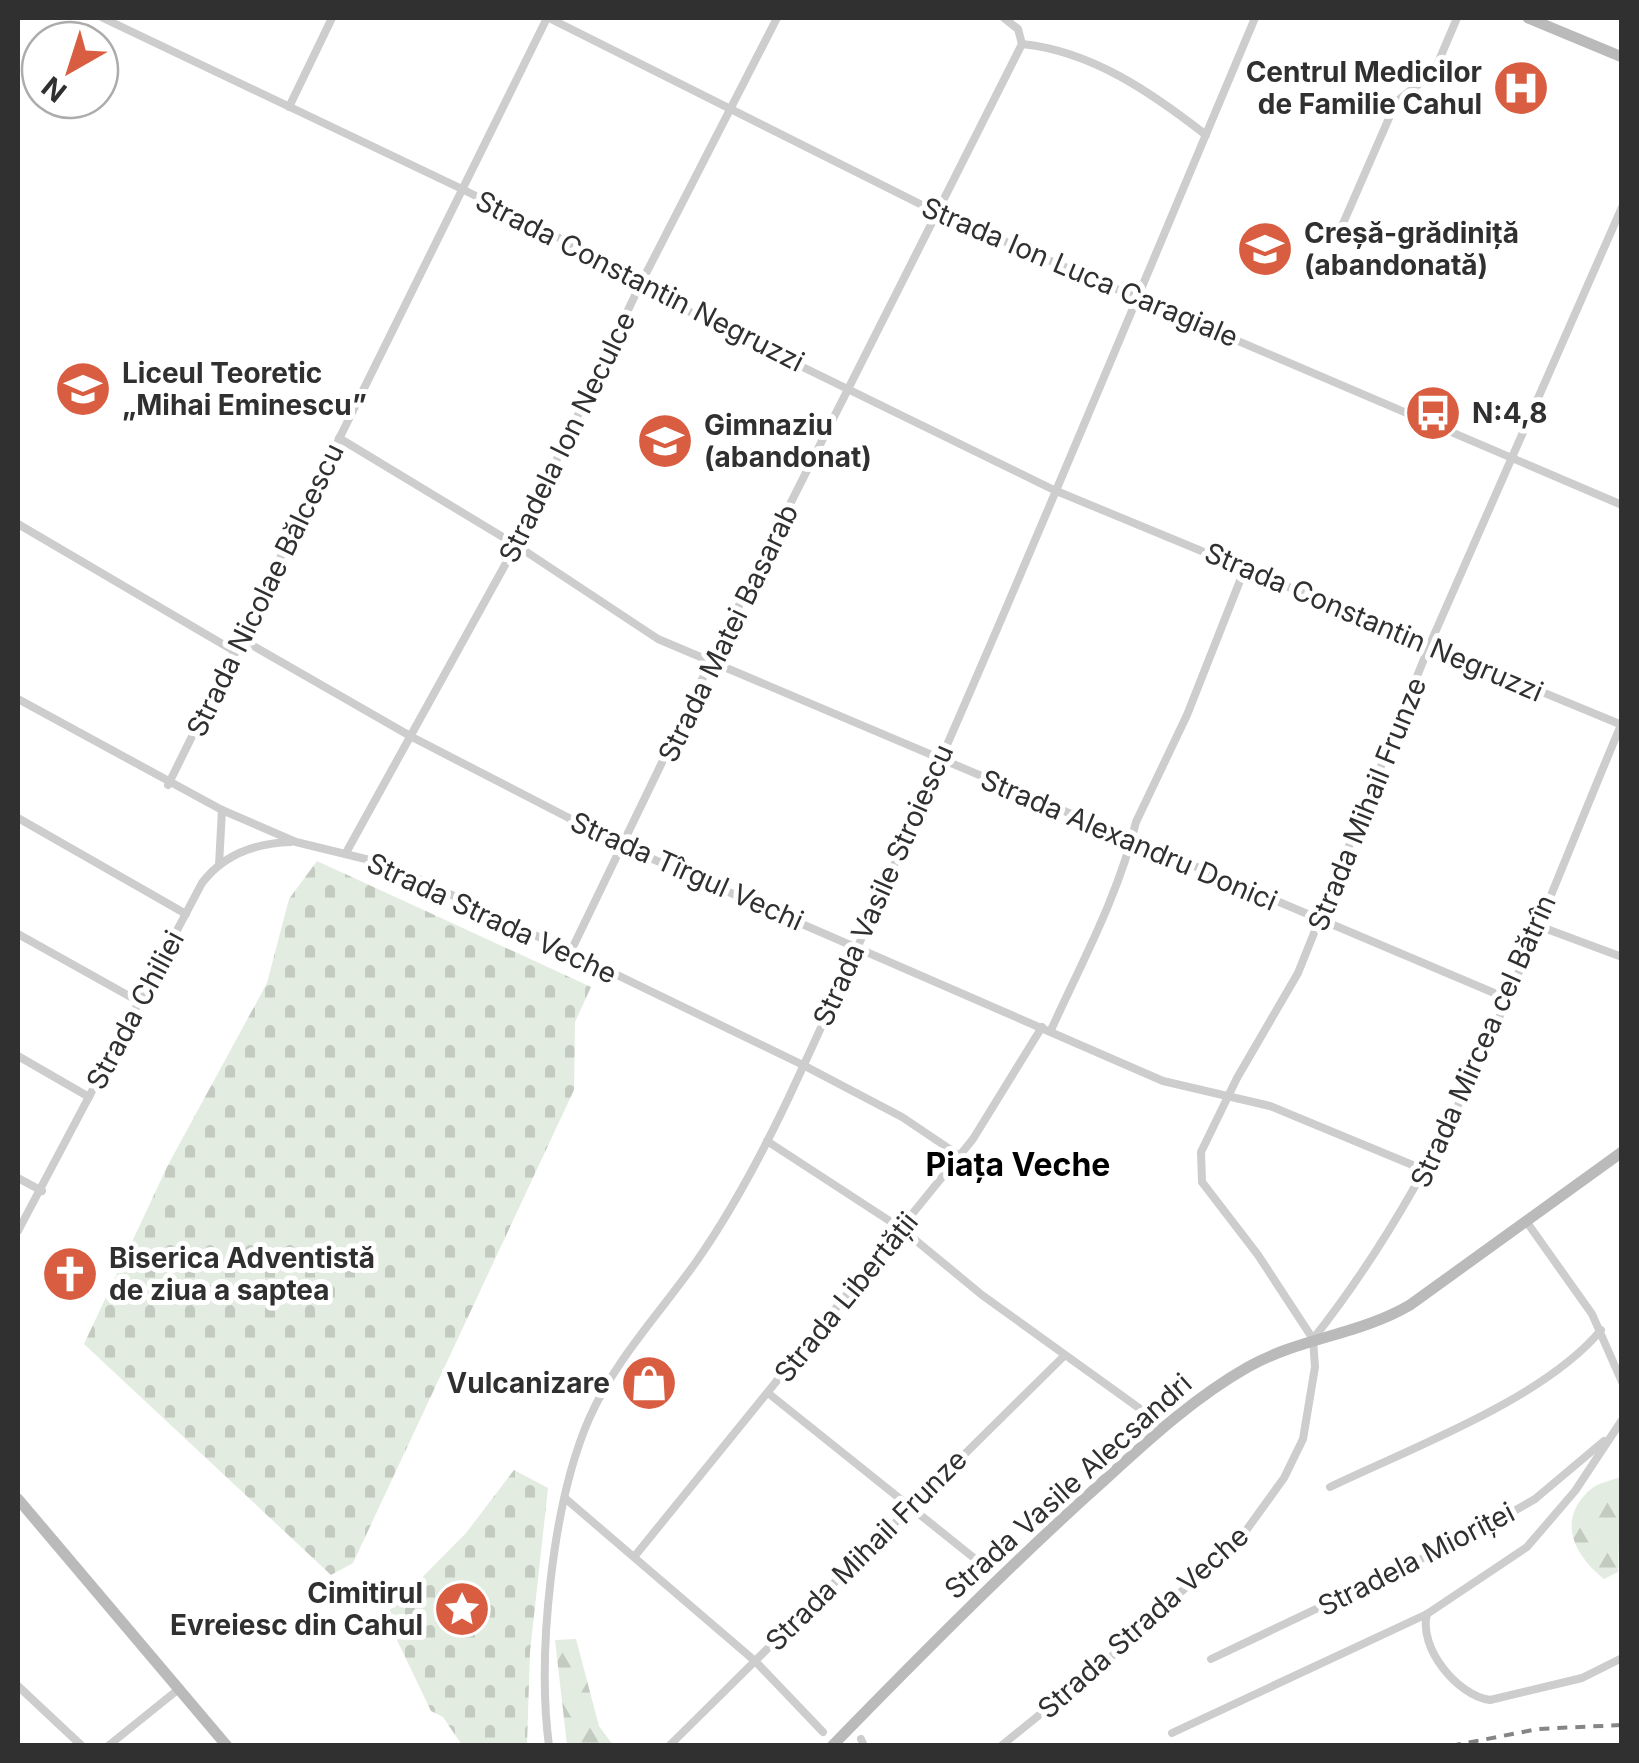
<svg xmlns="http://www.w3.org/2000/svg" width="1639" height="1763" font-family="Inter,sans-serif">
<defs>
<pattern id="forest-firs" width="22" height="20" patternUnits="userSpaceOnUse" patternTransform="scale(2.5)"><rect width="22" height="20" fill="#e3ece0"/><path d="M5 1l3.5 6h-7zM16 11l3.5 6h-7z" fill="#c3cbc0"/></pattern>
<pattern id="cemetery-stones" width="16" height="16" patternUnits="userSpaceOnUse" patternTransform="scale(2.5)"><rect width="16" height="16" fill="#e3ece0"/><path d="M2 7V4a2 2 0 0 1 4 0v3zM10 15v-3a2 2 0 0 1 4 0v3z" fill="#c3cbc0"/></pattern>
</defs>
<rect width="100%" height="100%" fill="#fff"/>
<g fill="url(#forest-firs)">
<path d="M1621,1477L1618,1572L1604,1579C1575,1556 1555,1520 1591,1489C1597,1483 1613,1480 1621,1477Z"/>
<polygon points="576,1639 599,1726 613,1745 567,1745 555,1640"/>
</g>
<g fill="url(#cemetery-stones)">
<polygon points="317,861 591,987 575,1022 574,1090 353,1563 331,1575 84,1344 168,1165 267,983 289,899"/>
<polygon points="514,1470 548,1488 530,1652 527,1745 462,1745 443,1717 431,1711 385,1615 466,1533"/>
</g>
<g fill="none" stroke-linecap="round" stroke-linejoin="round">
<g stroke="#cdcdcd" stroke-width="8">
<polyline points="103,18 462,189 597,257 639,287 1054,490 1622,725"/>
<polyline points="549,18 936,212 1622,505"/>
<path d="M1004,18L1018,29L1022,44C1092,51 1152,93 1206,135"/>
<polyline points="289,107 332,18"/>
<polyline points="1338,235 1396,102 1434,72 1457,18"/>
<polyline points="339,438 516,545 658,639 1506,998"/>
<polyline points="18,524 236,652"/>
<polyline points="243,640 412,737 625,847 1163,1081 1270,1106 1427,1171"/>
<polyline points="18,699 222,810 296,842 390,865 803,1065 902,1117 960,1156"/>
<polyline points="168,785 547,18"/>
<polyline points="18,818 186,914"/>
<polyline points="347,851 516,545 639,287 777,18"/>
<polyline points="219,865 222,810"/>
<polyline points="1536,925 1622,957"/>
<polyline points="18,934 138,1001"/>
<polyline points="570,953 710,663 1022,44"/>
<path d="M1051,1030C1082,962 1119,894 1136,822L1187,715L1245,568"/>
<polyline points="18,1056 89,1097"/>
<polyline points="767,1141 902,1229 982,1295 1164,1426"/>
<polyline points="18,1178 42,1191"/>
<polyline points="1526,1221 1592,1314 1622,1382"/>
<path d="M18,1231L202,883C224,854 257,843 291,842"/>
<path d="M1313,1339C1457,1158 1532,935 1621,725"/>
<polyline points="768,1393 989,1570"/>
<path d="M1330,1487C1411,1448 1544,1399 1601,1330"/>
<polyline points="566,1499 755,1661 823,1732"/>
<polyline points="634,1557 973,1139 1042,1027"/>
<path d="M1427,1614C1418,1648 1458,1696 1490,1700L1582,1678L1622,1658"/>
<polyline points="1211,1659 1480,1531 1535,1499 1604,1441"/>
<polyline points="18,1686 82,1746"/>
<polyline points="1172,1733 1427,1614 1527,1547 1575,1491 1622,1420"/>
<polyline points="861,1739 864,1746"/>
<polyline points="108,1746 180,1688"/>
<path d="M549,1746C537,1654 552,1504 589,1419C615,1360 659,1314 696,1262C732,1211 762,1154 789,1097C954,742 1103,378 1255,18"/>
<polyline points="669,1746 1064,1356"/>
<polyline points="1001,1746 1118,1651 1245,1532 1284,1478 1303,1439 1315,1367 1313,1339 1258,1255 1202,1182 1201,1152 1237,1078 1298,973 1430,644 1622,207"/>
</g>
<g stroke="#bababa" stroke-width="11">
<polyline points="1528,18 1622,57"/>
<polyline points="18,1499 227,1746"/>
<path d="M832,1746C916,1660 999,1576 1088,1495C1138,1450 1188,1401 1248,1367C1299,1338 1359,1335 1410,1305L1622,1152"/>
</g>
<polyline stroke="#858585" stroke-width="4" stroke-dasharray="10 8" stroke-linecap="butt" points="1451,1746 1538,1729 1622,1725"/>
</g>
<defs>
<g id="hospital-disc" transform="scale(2.875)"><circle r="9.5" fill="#d95e41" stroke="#fff"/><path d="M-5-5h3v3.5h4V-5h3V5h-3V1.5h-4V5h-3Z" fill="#fff"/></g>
<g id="school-disc" transform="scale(2.875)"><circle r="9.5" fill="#d95e41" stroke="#fff"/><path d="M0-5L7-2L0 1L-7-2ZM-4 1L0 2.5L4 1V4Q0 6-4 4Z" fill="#fff"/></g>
<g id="bus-disc" transform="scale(2.875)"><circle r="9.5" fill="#d95e41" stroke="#fff"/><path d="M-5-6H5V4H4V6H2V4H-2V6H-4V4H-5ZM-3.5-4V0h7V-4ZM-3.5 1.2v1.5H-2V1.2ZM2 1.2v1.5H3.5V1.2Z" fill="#fff"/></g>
<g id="church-disc" transform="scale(2.875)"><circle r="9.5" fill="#d95e41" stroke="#fff"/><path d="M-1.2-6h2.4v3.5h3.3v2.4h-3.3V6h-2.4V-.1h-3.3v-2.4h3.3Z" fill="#fff"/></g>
<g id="shop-disc" transform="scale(2.875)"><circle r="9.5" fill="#d95e41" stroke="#fff"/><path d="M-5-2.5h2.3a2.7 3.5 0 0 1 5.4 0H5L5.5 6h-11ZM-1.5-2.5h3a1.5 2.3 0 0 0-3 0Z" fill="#fff"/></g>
<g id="sight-disc" transform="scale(2.875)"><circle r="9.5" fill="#d95e41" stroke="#fff"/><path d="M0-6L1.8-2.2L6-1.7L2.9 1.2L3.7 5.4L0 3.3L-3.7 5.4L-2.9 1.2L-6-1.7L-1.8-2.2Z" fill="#fff"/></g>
</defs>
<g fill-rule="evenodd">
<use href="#hospital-disc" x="1521" y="88"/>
<use href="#school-disc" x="1265" y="249"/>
<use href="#school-disc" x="83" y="389"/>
<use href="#bus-disc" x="1433" y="413"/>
<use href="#school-disc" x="665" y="441"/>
<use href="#church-disc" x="70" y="1274"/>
<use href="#shop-disc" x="649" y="1383"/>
<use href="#sight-disc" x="462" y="1609"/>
</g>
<g text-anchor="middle" stroke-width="10" stroke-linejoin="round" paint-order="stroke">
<g font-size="28" font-weight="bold" fill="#303030" stroke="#fff" text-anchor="start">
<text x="1482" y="82" text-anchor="end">Centrul Medicilor<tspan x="1482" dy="32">de Familie Cahul</tspan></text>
<text x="1304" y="243">Creșă-grădiniță<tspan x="1304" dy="32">(abandonată)</tspan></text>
<text x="122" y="383">Liceul Teoretic<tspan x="122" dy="32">„Mihai Eminescu”</tspan></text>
<text x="1472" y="423">N:4,8</text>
<text x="704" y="435">Gimnaziu<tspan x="704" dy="32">(abandonat)</tspan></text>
<text x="109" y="1268">Biserica Adventistă<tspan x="109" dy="32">de ziua a saptea</tspan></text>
<text x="610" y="1393" text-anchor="end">Vulcanizare</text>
<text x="423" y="1603" text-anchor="end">Cimitirul<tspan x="423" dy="32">Evreiesc din Cahul</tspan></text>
</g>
<g font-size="28" fill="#303030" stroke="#fff">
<text transform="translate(1080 272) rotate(23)" y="10">Strada Ion Luca Caragiale</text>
<text transform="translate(640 281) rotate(27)" y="10">Strada Constantin Negruzzi</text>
<text transform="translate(567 437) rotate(-64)" y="10">Stradela Ion Neculce</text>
<text transform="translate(265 590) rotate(-64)" y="10">Strada Nicolae Bălcescu</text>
<text transform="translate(1374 622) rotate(23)" y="10">Strada Constantin Negruzzi</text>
<text transform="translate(728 633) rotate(-64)" y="10">Strada Matei Basarab</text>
<text transform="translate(1367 804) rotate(-68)" y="10">Strada Mihail Frunze</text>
<text transform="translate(1129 840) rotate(23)" y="10">Strada Alexandru Donici</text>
<text transform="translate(687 871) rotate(24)" y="10">Strada Tîrgul Vechi</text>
<text transform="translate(883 885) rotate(-66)" y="10">Strada Vasile Stroiescu</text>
<text transform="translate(492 918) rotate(25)" y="10">Strada Strada Veche</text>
<text transform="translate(135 1010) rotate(-62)" y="10">Strada Chiliei</text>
<text transform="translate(1483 1041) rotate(-66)" y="10">Strada Mircea cel Bătrîn</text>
<text transform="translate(846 1297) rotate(-51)" y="10">Strada Libertății</text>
<text transform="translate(1068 1486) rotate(-42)" y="10">Strada Vasile Alecsandri</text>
<text transform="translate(866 1550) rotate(-45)" y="10">Strada Mihail Frunze</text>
<text transform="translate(1416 1559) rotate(-27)" y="10">Stradela Mioriței</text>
<text transform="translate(1143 1622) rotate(-42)" y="10">Strada Strada Veche</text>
</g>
<g font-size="32" font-weight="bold" fill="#000" stroke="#fff">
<text x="1018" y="1176">Piața Veche</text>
</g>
</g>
<rect width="1639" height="1763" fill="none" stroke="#303030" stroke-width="40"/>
<g transform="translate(70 70) rotate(219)"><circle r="48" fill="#ffffff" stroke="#acacac" stroke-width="2.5"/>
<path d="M0-8L18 38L0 25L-18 38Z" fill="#d95e41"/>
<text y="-15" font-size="28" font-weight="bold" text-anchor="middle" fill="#303030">N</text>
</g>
</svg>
